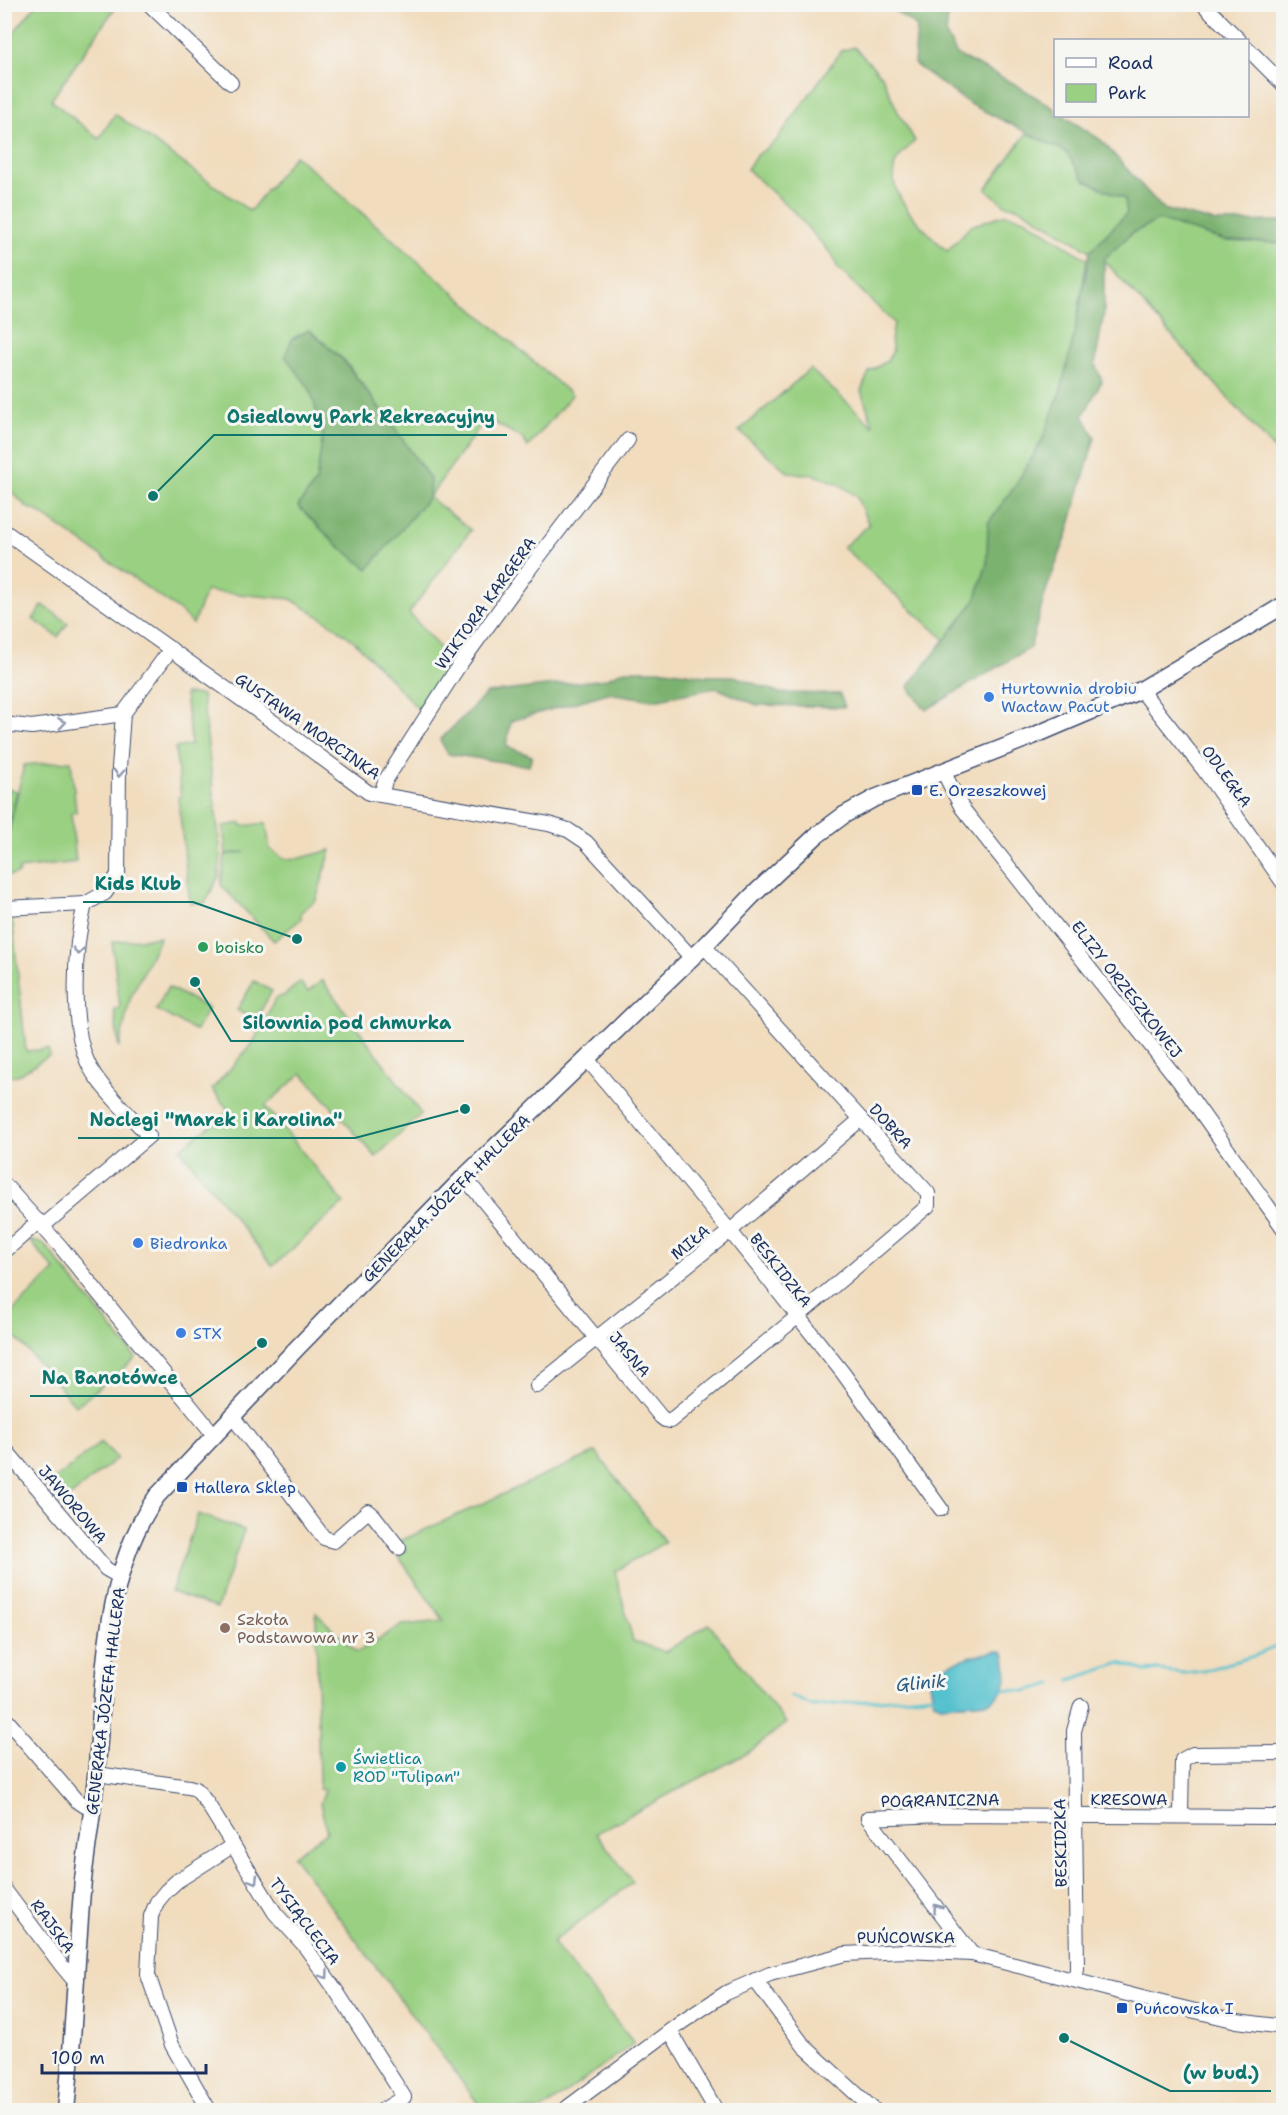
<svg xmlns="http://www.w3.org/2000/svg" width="1288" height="2115" font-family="'Shantell Sans',sans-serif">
<rect width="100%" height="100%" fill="#f6f6f2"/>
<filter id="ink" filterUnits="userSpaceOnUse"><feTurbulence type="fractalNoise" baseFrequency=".0167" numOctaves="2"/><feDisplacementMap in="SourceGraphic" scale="12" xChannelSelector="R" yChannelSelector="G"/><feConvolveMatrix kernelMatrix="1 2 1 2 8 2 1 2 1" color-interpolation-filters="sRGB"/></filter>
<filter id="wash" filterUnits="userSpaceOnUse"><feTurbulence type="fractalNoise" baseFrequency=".008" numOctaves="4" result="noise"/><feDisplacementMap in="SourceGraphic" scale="24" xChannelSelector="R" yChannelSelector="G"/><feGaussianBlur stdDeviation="1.35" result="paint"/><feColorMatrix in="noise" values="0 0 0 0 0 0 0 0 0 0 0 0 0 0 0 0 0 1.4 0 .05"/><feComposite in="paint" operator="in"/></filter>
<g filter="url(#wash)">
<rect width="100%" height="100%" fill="#f1dcbd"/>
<g fill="#9ad082" stroke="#5a8070" stroke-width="1.5" fill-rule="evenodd">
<path d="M36,5H117L51,100L99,139L115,114L250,211L295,155L572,395L528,447L522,438L486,418L429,497L471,530L409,613L454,664L423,714L355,642L327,621L291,599L206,591L193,624L180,611L37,511L27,507L5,485L4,44ZM309,330L344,360L394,427L430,479L368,569L335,543L298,506L316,482L323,434L310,389Z"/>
<path d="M854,47L882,76L898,112L915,141C909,147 900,154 896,162C882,194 927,232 947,251L971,226L1006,214L1025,219L1087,259L1075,331L1061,390L1042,441L1015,486L988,523L987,564L975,601L945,640L843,547L869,525L856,496L837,483L814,475L788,472L739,431L810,369L874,427L861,391L869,372L887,361L893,351L891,341L894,323L838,268L832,255L793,211L747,169L756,156L776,141L841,51Z"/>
<polygon points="1027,133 1066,152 1085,180 1125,199 1127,213 1090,251 1020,208 1005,205 986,189"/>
<polygon points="1159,220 1226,241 1283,243 1284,374 1280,379 1283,383 1284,437 1274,449 1103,259 1132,233"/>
<polygon points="43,605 68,623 58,637 33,619"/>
<polygon points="185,694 202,695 221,855 219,876 205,903 190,903 178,797 181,796 175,748 191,745"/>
<polygon points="71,761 76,812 71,813 76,862 19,869 18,874 5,876 5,848 24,765"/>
<polygon points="5,788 17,791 5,841 4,788"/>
<polygon points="241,823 242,826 266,823 270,849 284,859 301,858 331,850 316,900 301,912 301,919 274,941 221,885 225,855 245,852 226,854 223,826"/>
<polygon points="4,918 12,918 26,1051 48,1049 50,1055 20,1074 5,1078"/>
<polygon points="160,937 130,999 119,1048 114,1009 120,1008 112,942"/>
<polygon points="322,980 421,1114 376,1157 302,1073 265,1106 344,1203 273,1266 180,1149 229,1111 212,1089 253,1043 275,999 285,995 300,982 308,992"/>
<polygon points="254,981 272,991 255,1021 237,1010"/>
<polygon points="168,987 208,1008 196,1031 156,1010"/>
<polygon points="29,1240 44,1244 136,1358 76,1406 5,1325 5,1319 55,1270"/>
<polygon points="101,1442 117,1458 60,1505 45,1487"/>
<polygon points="596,1452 665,1542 615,1571 633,1641 665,1652 709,1624 786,1723 749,1752 596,1833 633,1882 552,1942 634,2043 542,2110 483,2110 293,1856 327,1832 320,1803 325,1790 319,1789 316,1613 357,1652 402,1625 444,1621 398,1556 406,1550 400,1541"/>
<polygon points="198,1514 244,1530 217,1608 171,1592"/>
</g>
<g fill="#7bb270" stroke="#4b7067" stroke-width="1.5">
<polygon points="887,5 949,5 946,35 957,55 1015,84 1055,109 1056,116 1064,116 1101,140 1163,209 1216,222 1283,221 1283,243 1226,241 1159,220 1132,233 1104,259 1104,313 1095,364 1102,381 1083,416 1095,437 1068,532 1046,591 1030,648 926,710 908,687 975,601 987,564 988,523 1015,486 1042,441 1061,390 1075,331 1090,251 1127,213 1125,199 1085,180 1066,152 970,104 914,64 917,27"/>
<polygon points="309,330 343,360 394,427 430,479 429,497 368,569 335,543 298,506 316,482 323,434 310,389 285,356 292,339"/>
<polygon points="625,670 665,670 706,676 734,676 780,693 840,694 845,707 757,705 716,688 653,700 608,693 511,721 506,746 532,756 529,766 448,754 440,740 487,693 605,679"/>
</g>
<path fill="#55c1ce" stroke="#387896" stroke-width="1.5" d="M998,1651L1004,1653C1008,1669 1009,1690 993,1700C986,1704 951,1704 941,1705L934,1702L929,1679L933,1670L972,1656Z"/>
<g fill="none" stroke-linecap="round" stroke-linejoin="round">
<g stroke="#55c1ce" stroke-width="3">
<polyline points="1281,868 1284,869"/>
<polyline points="1070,1680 1121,1663 1145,1671 1158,1670 1183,1673 1203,1671 1257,1655 1284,1643"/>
<polyline points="1000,1689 1025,1691 1053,1684"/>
<polyline points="791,1696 813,1706 934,1695"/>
</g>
</g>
</g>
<g filter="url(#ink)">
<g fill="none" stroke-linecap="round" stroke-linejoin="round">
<g stroke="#3b496c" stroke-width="16">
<g id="minor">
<polyline points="149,4 231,83"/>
<polyline points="1203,4 1239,40"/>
<polyline points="1248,49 1284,85"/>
<polyline points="4,531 276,724 369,793 549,824 568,830 586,842 692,958"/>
<polyline points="1141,690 1204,770 1284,884"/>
<polyline points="123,714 171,649"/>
<polyline points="4,724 32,727 123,714"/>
<polyline points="943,771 962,808 1179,1081 1284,1229"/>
<polyline points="381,795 385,781 458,667 527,572 628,440"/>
<polyline points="4,908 85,904"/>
<polyline points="587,1059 730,1231 843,1373 941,1509"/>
<polyline points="464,1177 661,1417 665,1420 670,1421 797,1317 928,1206 928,1193 704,946"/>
<polyline points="4,1184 60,1246 215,1436"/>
<path d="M43,1226L149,1136C131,1116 109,1097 94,1074C68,1036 74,947 85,904L105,893L118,875L119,768L123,714"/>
<polyline points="4,1252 39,1221"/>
<polyline points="537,1386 730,1231 861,1119"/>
<polyline points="233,1417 324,1538 334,1541 368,1511 374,1516 399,1548"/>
<polyline points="4,1448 106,1569 120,1577"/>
<polyline points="4,1717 76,1800 85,1806 93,1808"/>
<polyline points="97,1774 189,1787 196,1789 207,1803 275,1913 304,1945 335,1989 404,2097 383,2110"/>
<polyline points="1181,1815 1182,1760 1193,1754 1284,1753"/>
<polyline points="868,1818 942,1815 1284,1817"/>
<polyline points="868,1818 972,1954"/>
<polyline points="4,1889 62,1966 72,1978 77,1979"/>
<polyline points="755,1980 804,2046 874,2110"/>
<polyline points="1075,1980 1077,1969 1074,1731 1081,1706"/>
<polyline points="670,2031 716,2110"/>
<polyline points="209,2110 172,2045 148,1975 151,1916 157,1902 166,1891 177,1881 232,1846"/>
<polyline points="564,2110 682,2022 726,1993 770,1974 845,1954 905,1951 972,1954 1154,2001 1237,2021 1284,2027"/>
</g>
</g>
<g stroke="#3b496c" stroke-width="19">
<path id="tertiary" d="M66,2110C74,2034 76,1957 83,1880C87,1845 93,1811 96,1776C105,1685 101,1574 157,1496L297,1348L464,1177L704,946L752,896L816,836L844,815L875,798L1033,736L1141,690L1284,605"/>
</g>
<use href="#minor" stroke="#fff" stroke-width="14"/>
<use href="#tertiary" stroke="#fff" stroke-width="16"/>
</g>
<defs><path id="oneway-chevron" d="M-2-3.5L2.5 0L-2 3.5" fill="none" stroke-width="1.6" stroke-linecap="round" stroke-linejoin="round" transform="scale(1.5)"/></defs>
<g stroke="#8d97ae">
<use href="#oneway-chevron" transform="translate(62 723) rotate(-8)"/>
<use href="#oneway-chevron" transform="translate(119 773) rotate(92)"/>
<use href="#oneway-chevron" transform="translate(78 951) rotate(96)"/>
<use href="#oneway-chevron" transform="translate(254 1880) rotate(58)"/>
<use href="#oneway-chevron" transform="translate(937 1908) rotate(-127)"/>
<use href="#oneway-chevron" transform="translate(325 1975) rotate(54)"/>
</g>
</g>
<g fill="#3f7fe0" stroke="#f6f6f2" stroke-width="2">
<circle cx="989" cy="697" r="6"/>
<circle cx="138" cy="1243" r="6"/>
<circle cx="181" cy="1333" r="6"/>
</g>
<g fill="#1a4fb4" stroke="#f6f6f2" stroke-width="2">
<rect x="911" y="784" width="12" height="12" rx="3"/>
<rect x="176" y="1481" width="12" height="12" rx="3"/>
<rect x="1116" y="2002" width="12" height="12" rx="3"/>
</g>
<circle fill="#2e9e5b" stroke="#f6f6f2" stroke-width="2" cx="203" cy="947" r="6"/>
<circle fill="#8d6e63" stroke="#f6f6f2" stroke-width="2" cx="225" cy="1628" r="6"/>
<circle fill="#0f9aa8" stroke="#f6f6f2" stroke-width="2" cx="341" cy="1767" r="6"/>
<g text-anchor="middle" stroke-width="6" stroke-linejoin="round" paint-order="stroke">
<g font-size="16" fill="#1b2f5e" stroke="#f6f6f2">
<text transform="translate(485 603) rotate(-54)" y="6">WIKTORA KARGERA</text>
<text transform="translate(308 726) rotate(35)" y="6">GUSTAWA MORCINKA</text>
<text transform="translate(1227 776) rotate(54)" y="6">ODLEGŁA</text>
<text transform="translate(1127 989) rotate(52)" y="6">ELIZY ORZESZKOWEJ</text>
<text transform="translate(891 1126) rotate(48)" y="6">DOBRA</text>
<text transform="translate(446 1198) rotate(-45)" y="6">GENERAŁA JÓZEFA HALLERA</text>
<text transform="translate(690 1242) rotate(-39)" y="6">MIŁA</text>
<text transform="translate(781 1270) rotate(52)" y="6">BESKIDZKA</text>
<text transform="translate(630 1354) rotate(50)" y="6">JASNA</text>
<text transform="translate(73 1504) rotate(50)" y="6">JAWOROWA</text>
<text transform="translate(105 1701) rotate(-83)" y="6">GENERAŁA JÓZEFA HALLERA</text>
<text x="1129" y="1805">KRESOWA</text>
<text transform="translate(940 1800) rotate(-1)" y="6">POGRANICZNA</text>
<text transform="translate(1060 1843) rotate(-91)" y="6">BESKIDZKA</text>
<text transform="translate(305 1921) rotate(53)" y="6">TYSIĄCLECIA</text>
<text transform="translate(53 1926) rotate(54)" y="6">RAJSKA</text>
<text x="906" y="1943">PUŃCOWSKA</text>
</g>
<g font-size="16" fill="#366cbe" stroke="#f6f6f2" text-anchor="start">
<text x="1001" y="694">Hurtownia drobiu<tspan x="1001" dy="18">Wacław Pacut</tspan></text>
<text x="150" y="1249">Biedronka</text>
<text x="193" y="1339">STX</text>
</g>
<g font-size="16" fill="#164399" stroke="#f6f6f2" text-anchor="start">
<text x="929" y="796">E. Orzeszkowej</text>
<text x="194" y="1493">Hallera Sklep</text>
<text x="1134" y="2014">Puńcowska I</text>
</g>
<g font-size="16" fill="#27864d" stroke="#f6f6f2" text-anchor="start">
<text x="215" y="953">boisko</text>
</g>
<g font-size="16" fill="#785e54" stroke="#f6f6f2" text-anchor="start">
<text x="237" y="1625">Szkoła<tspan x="237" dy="18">Podstawowa nr 3</tspan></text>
</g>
<g font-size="16" fill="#0d838f" stroke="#f6f6f2" text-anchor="start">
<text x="353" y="1764">Świetlica<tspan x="353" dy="18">ROD "Tulipan"</tspan></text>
</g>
<g font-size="18" font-style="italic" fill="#2c5b80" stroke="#f6f6f2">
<text transform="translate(921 1683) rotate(-5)" y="6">Glinik</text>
</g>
</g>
<path fill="none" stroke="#0f766e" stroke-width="2" d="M153 496L214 435H507M297 939L193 902H83M195 982L231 1041H464M465 1109L355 1138H78M262 1343L190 1396H30M1064 2038L1170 2091H1271"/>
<g fill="#0f766e" stroke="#f6f6f2" stroke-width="2">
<circle cx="153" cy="496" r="6"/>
<circle cx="297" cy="939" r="6"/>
<circle cx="195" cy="982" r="6"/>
<circle cx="465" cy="1109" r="6"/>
<circle cx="262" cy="1343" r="6"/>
<circle cx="1064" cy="2038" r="6"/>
</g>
<g font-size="18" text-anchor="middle" font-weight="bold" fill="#0f766e" stroke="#f6f6f2" stroke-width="6" stroke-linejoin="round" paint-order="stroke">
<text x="361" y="423">Osiedlowy Park Rekreacyjny</text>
<text x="138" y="890">Kids Klub</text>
<text x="347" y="1029">Silownia pod chmurka</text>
<text x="216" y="1126">Noclegi "Marek i Karolina"</text>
<text x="110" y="1384">Na Banotówce</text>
<text x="1221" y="2079">(w bud.)</text>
</g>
<rect width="1288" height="2115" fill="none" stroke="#f6f6f2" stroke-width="24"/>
<rect x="1054" y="39" width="195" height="78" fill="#f6f6f2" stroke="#9ea6b7" stroke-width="1.5"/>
<rect x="1066" y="58" width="30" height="9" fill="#ffffff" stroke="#9ea6b7" stroke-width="1.5"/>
<text x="1108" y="69" font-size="18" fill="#1b2f5e">Road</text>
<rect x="1066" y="84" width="30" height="18" fill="#9ad082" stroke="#9ea6b7" stroke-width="1.5"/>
<text x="1108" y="99" font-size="18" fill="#1b2f5e">Park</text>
<path d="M42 2064v9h164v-9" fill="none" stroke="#1b2f5e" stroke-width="3"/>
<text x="51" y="2064" font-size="18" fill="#1b2f5e" stroke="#f6f6f2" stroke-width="4.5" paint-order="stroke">100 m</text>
</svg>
